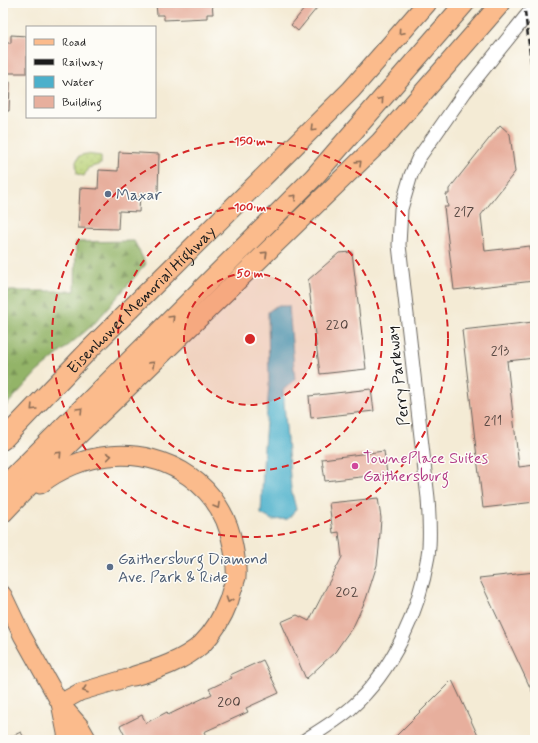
<svg xmlns="http://www.w3.org/2000/svg" width="538" height="743" font-family="Mynerve,sans-serif">
<defs>
<pattern id="forest-firs" width="22" height="20" patternUnits="userSpaceOnUse"><rect width="22" height="20" fill="#93b468"/><path d="M5 1l3.5 6h-7zM16 11l3.5 6h-7z" fill="#779255"/></pattern>
<pattern id="garden-dots" width="8" height="8" patternUnits="userSpaceOnUse"><rect width="8" height="8" fill="#bad277"/><path d="M2 2h.1M6 6h.1" fill="none" stroke="#9fb466" stroke-width="1.8" stroke-linecap="round"/></pattern>
</defs>
<rect width="100%" height="100%" fill="#fdfcf7"/>
<filter id="ink" filterUnits="userSpaceOnUse"><feTurbulence type="fractalNoise" baseFrequency=".025" numOctaves="2"/><feDisplacementMap in="SourceGraphic" scale="8" xChannelSelector="R" yChannelSelector="G"/><feConvolveMatrix kernelMatrix="1 2 1 2 8 2 1 2 1" color-interpolation-filters="sRGB"/></filter>
<filter id="wash" filterUnits="userSpaceOnUse"><feTurbulence type="fractalNoise" baseFrequency=".012" numOctaves="4" result="noise"/><feDisplacementMap in="SourceGraphic" scale="16" xChannelSelector="R" yChannelSelector="G"/><feGaussianBlur stdDeviation="0.9" result="paint"/><feColorMatrix in="noise" values="0 0 0 0 0 0 0 0 0 0 0 0 0 0 0 0 0 1.4 0 .05"/><feComposite in="paint" operator="in"/></filter>
<g filter="url(#wash)">
<rect width="100%" height="100%" fill="#f4ebd5"/>
<polygon fill="url(#forest-firs)" stroke="#586842" points="134,241 146,264 94,324 37,372 3,409 3,286 4,291 75,291 76,242"/>
<polygon fill="url(#garden-dots)" stroke="#6b774a" points="86,154 101,156 101,164 88,168 84,176 77,174 76,162 79,156"/>
<polygon fill="#4cb0cb" stroke="#346674" points="276,306 289,306 295,380 283,390 291,489 296,509 288,519 272,520 261,514 264,447 269,386 268,312"/>
<g id="blocks">
<g fill="#e7af9d">
<polygon points="156,3 212,3 213,14 207,14 207,18 164,20 164,15 157,15"/>
<polygon points="309,3 321,3 298,31 291,25"/>
<polygon points="11,35 27,36 27,73 9,73 3,68 3,43 11,43"/>
<polygon points="3,82 10,82 9,111 3,111"/>
<polygon points="500,125 510,134 515,172 481,215 485,251 530,246 534,281 454,290 444,207 448,207 446,194 449,194 449,189"/>
<polygon points="119,152 159,154 158,193 140,193 139,212 119,211 118,229 78,228 80,188 98,189 99,170 118,171"/>
<polygon points="352,252 366,369 320,374 308,280 339,253"/>
<polygon points="533,322 535,358 507,361 519,467 535,465 535,502 483,508 462,330"/>
<polygon points="371,389 374,411 311,418 309,396"/>
<polygon points="384,451 387,474 325,481 322,459"/>
<polygon points="378,498 381,518 379,548 377,565 366,599 354,625 344,639 335,652 306,679 281,622 297,615 309,621 342,557 339,532 333,533 329,503"/>
<polygon points="535,572 535,698 479,578"/>
<polygon points="263,660 279,693 246,708 248,712 204,732 206,736 197,740 127,740 120,726 142,715 146,723 167,712 168,715 212,694 209,689 232,678 230,675"/>
<polygon points="452,680 480,740 392,740"/>
<polygon points="21,732 25,740 3,740"/>
</g>
</g>
</g>
<g filter="url(#ink)">
<use href="#blocks" fill-opacity="0" stroke="#68645d" stroke-width="1"/>
<g fill="none" stroke-linecap="round" stroke-linejoin="round">
<g stroke="#68645d" stroke-width="15">
<path id="tertiary" d="M305,740C321,730 336,721 350,709C393,671 419,612 428,556C431,537 429,517 428,498L399,245L401,209L411,175L418,159L465,92L535,5"/>
</g>
<g stroke="#68645d" stroke-width="19">
<g id="primary">
<polyline points="3,595 22,635 60,703 80,726 88,740"/>
<polyline points="60,703 80,692 134,676"/>
<polyline points="60,703 66,733 70,740"/>
</g>
</g>
<g stroke="#68645d" stroke-width="21">
<g id="motorway">
<path id="s1" d="M3,440L90,349L351,90L427,3"/>
<path d="M40,484C59,469 85,458 109,456C168,450 223,486 233,546C235,556 237,566 236,577C234,584 231,592 229,600C223,616 214,632 202,644C183,661 158,669 134,676"/>
<polyline points="3,487 314,177 465,3"/>
<polyline points="3,513 65,448 381,141 501,3"/>
</g>
</g>
<use href="#tertiary" stroke="#fff" stroke-width="13"/>
<use href="#primary" stroke="#fbbb8c" stroke-width="17"/>
<use href="#motorway" stroke="#fbbb8c" stroke-width="19"/>
<g stroke="#1c1c1c" stroke-width="2.5" stroke-dasharray="6 3" stroke-linecap="butt">
<polyline points="524,3 535,95"/>
<polyline points="533,23 535,43"/>
</g>
</g>
<defs><path id="oneway-chevron" d="M-2-3.5L2.5 0L-2 3.5" fill="none" stroke-width="1.6" stroke-linecap="round" stroke-linejoin="round"/></defs>
<g stroke="#8c6c54">
<use href="#oneway-chevron" transform="translate(401 32) rotate(131)"/>
<use href="#oneway-chevron" transform="translate(381 100) rotate(-49)"/>
<use href="#oneway-chevron" transform="translate(313 128) rotate(135)"/>
<use href="#oneway-chevron" transform="translate(359 163) rotate(-44)"/>
<use href="#oneway-chevron" transform="translate(294 197) rotate(-45)"/>
<use href="#oneway-chevron" transform="translate(265 254) rotate(-44)"/>
<use href="#oneway-chevron" transform="translate(172 318) rotate(-45)"/>
<use href="#oneway-chevron" transform="translate(152 364) rotate(-44)"/>
<use href="#oneway-chevron" transform="translate(33 408) rotate(134)"/>
<use href="#oneway-chevron" transform="translate(80 410) rotate(-45)"/>
<use href="#oneway-chevron" transform="translate(59 454) rotate(-47)"/>
<use href="#oneway-chevron" transform="translate(109 456) rotate(-7)"/>
<use href="#oneway-chevron" transform="translate(217 506) rotate(60)"/>
<use href="#oneway-chevron" transform="translate(229 600) rotate(109)"/>
<use href="#oneway-chevron" transform="translate(85 690) rotate(161)"/>
</g>
</g>
<circle cx="250" cy="339" r="66" fill="#d62828" fill-opacity=".12"/>
<g fill="none" stroke="#d62828" stroke-width="2" stroke-dasharray="7 5">
<circle cx="250" cy="339" r="66"/>
<circle cx="250" cy="339" r="132"/>
<circle cx="250" cy="339" r="198"/>
</g>
<g fill="#5c6f8a" stroke="#fdfcf7" stroke-width="1.5">
<circle cx="108" cy="194" r="4"/>
<circle cx="110" cy="567" r="4"/>
</g>
<circle fill="#d1479c" stroke="#fdfcf7" stroke-width="1.5" cx="355" cy="466" r="4"/>
<g text-anchor="middle" stroke-width="3" stroke-linejoin="round" paint-order="stroke">
<g font-size="14" fill="#4f413c">
<text x="464" y="216">217</text>
<text x="337" y="329">220</text>
<text x="500" y="355">213</text>
<text x="493" y="425">211</text>
<text x="347" y="596">202</text>
<text x="229" y="706">200</text>
</g>
<g font-size="16" fill="#4e5e75" stroke="#fdfcf7" text-anchor="start">
<text x="116" y="200">Maxar</text>
<text x="118" y="564">Gaithersburg Diamond<tspan x="118" dy="18">Ave. Park &amp; Ride</tspan></text>
</g>
<g font-size="16" fill="#1c1c1c" stroke="#fdfcf7">
<text dy="6" stroke="none"><textPath href="#s1" startOffset="197">Eisenhower Memorial Highway</textPath></text>
<text transform="translate(397 376) rotate(-97)" y="6">Perry Parkway</text>
</g>
<g font-size="16" fill="#b23c85" stroke="#fdfcf7" text-anchor="start">
<text x="363" y="463">TownePlace Suites<tspan x="363" dy="18">Gaithersburg</tspan></text>
</g>
</g>
<circle cx="250" cy="339" r="6" fill="#d62828" stroke="#fdfcf7" stroke-width="2"/>
<g font-size="12" text-anchor="middle" font-weight="bold" fill="#d62828" stroke="#fdfcf7" stroke-width="3" stroke-linejoin="round" paint-order="stroke">
<text x="250" y="145">150 m</text>
<text x="250" y="211">100 m</text>
<text x="250" y="277">50 m</text>
</g>
<rect width="538" height="743" fill="none" stroke="#fdfcf7" stroke-width="16"/>
<rect x="26" y="26" width="130" height="92" fill="#fdfcf7" stroke="#a3a29f"/>
<rect x="34" y="39" width="20" height="6" fill="#fbbb8c" stroke="#a3a29f"/>
<text x="62" y="46" font-size="12" fill="#1c1c1c">Road</text>
<rect x="34" y="59" width="20" height="6" fill="#1c1c1c" stroke="#a3a29f"/>
<text x="62" y="66" font-size="12" fill="#1c1c1c">Railway</text>
<rect x="34" y="76" width="20" height="12" fill="#4cb0cb" stroke="#a3a29f"/>
<text x="62" y="86" font-size="12" fill="#1c1c1c">Water</text>
<rect x="34" y="96" width="20" height="12" fill="#e7af9d" stroke="#a3a29f"/>
<text x="62" y="106" font-size="12" fill="#1c1c1c">Building</text>
</svg>
